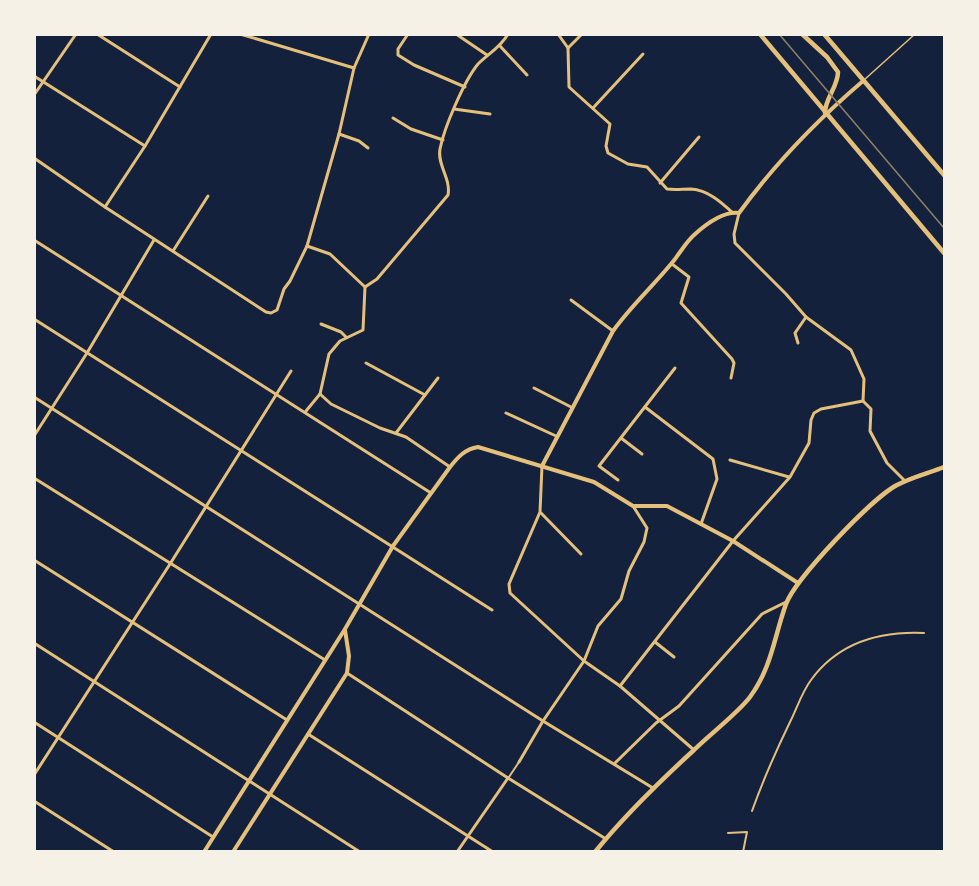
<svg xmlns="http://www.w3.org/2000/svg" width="979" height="886" font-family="Overpass,sans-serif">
<rect width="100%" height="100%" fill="#14213d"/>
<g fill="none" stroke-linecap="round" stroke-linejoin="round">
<polyline stroke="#e5c07b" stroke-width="1.5" points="864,80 915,34"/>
<g stroke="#e5c07b" stroke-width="2">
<polyline points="509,777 519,762"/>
<path d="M752,811C763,780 776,751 790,722C797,708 802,692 811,680C838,643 879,631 924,633"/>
<polyline points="728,833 747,832 743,852"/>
</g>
<g stroke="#e5c07b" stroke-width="3">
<polyline points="97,34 180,87"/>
<polyline points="240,34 354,68"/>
<polyline points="408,34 398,49 398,55 414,65 465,87"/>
<polyline points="456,34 487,55"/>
<path d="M558,34L568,48L569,87L610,124L606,146L608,153L628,164L647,167L667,189C675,190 683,189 691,189C708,190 721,202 733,213"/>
<polyline points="500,46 527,75"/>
<polyline points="568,48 582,34"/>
<polyline points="34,76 145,146"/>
<polyline points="34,95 76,34"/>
<polyline points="593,108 643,54"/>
<polyline points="454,109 490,114"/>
<polyline points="393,118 411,129 443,140"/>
<polyline points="339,134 359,141 368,148"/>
<polyline points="34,158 105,207 266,312 271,313 277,310 284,289 290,281 307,246 339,134 354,68 369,34"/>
<polyline points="660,183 699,137"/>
<polyline points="105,207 145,146 211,34"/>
<polyline points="739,213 734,234 735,243 786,294 806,317 851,350 864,379 863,401 871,409 870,431 887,463 904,480"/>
<polyline points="34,240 431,493"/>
<polyline points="307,246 330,254 365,287"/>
<polyline points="173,251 208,196"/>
<polyline points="672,264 689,277 681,303 732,359 734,363 731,378"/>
<polyline points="571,300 613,331"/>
<polyline points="34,319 492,610"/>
<polyline points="321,324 341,332 346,337"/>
<polyline points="798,343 795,333 806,317"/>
<polyline points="366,363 425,395"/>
<polyline points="534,388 571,407"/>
<path d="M320,394L329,354L340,341L363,330L365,287L377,279L448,195C451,178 437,165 440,149C444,128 464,81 478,64C488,54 501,47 508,34"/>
<polyline points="320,394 331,404 380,428 406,437 450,467"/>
<polyline points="34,397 543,721 653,788"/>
<polyline points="645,407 713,459 717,479 701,524"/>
<polyline points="306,411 320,394"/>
<polyline points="506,413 556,436"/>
<polyline points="396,433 438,378"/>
<polyline points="34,436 87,353 154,240"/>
<polyline points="621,438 642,454"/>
<polyline points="730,460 789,477"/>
<polyline points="542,466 540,512 509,584 510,593 584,661 620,686 694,750"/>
<polyline points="34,478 325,660"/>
<polyline points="618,480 599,466 675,368"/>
<polyline points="541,513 581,554"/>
<polyline points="34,560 287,720"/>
<polyline points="655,642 674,657"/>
<polyline points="34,643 360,852"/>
<polyline points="347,673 508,778 606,839"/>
<polyline points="620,686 733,541 790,477 809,443 811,420 814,413 821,409 863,401"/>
<polyline points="34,722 213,837"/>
<polyline points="308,734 493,852"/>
<polyline points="519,762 543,721 584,661 598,626 621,599 629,571 644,542 647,528 633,506"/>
<polyline points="615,763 656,723 679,706 762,614 786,602"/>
<polyline points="34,775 170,564 291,371"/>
<polyline points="34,801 114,852"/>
<polyline points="457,852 508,778"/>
</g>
<g stroke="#e5c07b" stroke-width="4">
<path d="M542,466L613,331C630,307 652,287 671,264C679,255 685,243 694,235C705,225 723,211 739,213C776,162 815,122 863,81"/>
<path d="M204,852L345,629L393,546L450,467C458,457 465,449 478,447L594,482L633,506H667L733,541L798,583"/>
<polyline points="233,852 347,673 349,656 345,630"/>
</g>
<g stroke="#e5c07b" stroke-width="4.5">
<polyline points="760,34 944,253"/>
<path d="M802,34L827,57L838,72C838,87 825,98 825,113"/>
<polyline points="824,34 944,175"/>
<path d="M595,852C625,815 659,782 694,750C709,735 738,713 750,697C772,667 774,637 786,604C796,578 872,498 897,485C912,477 929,473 944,467"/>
</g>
<polyline stroke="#918062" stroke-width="1.5" points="779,34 944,228"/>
</g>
<rect width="979" height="886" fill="none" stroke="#f6f1e7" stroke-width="72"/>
</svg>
